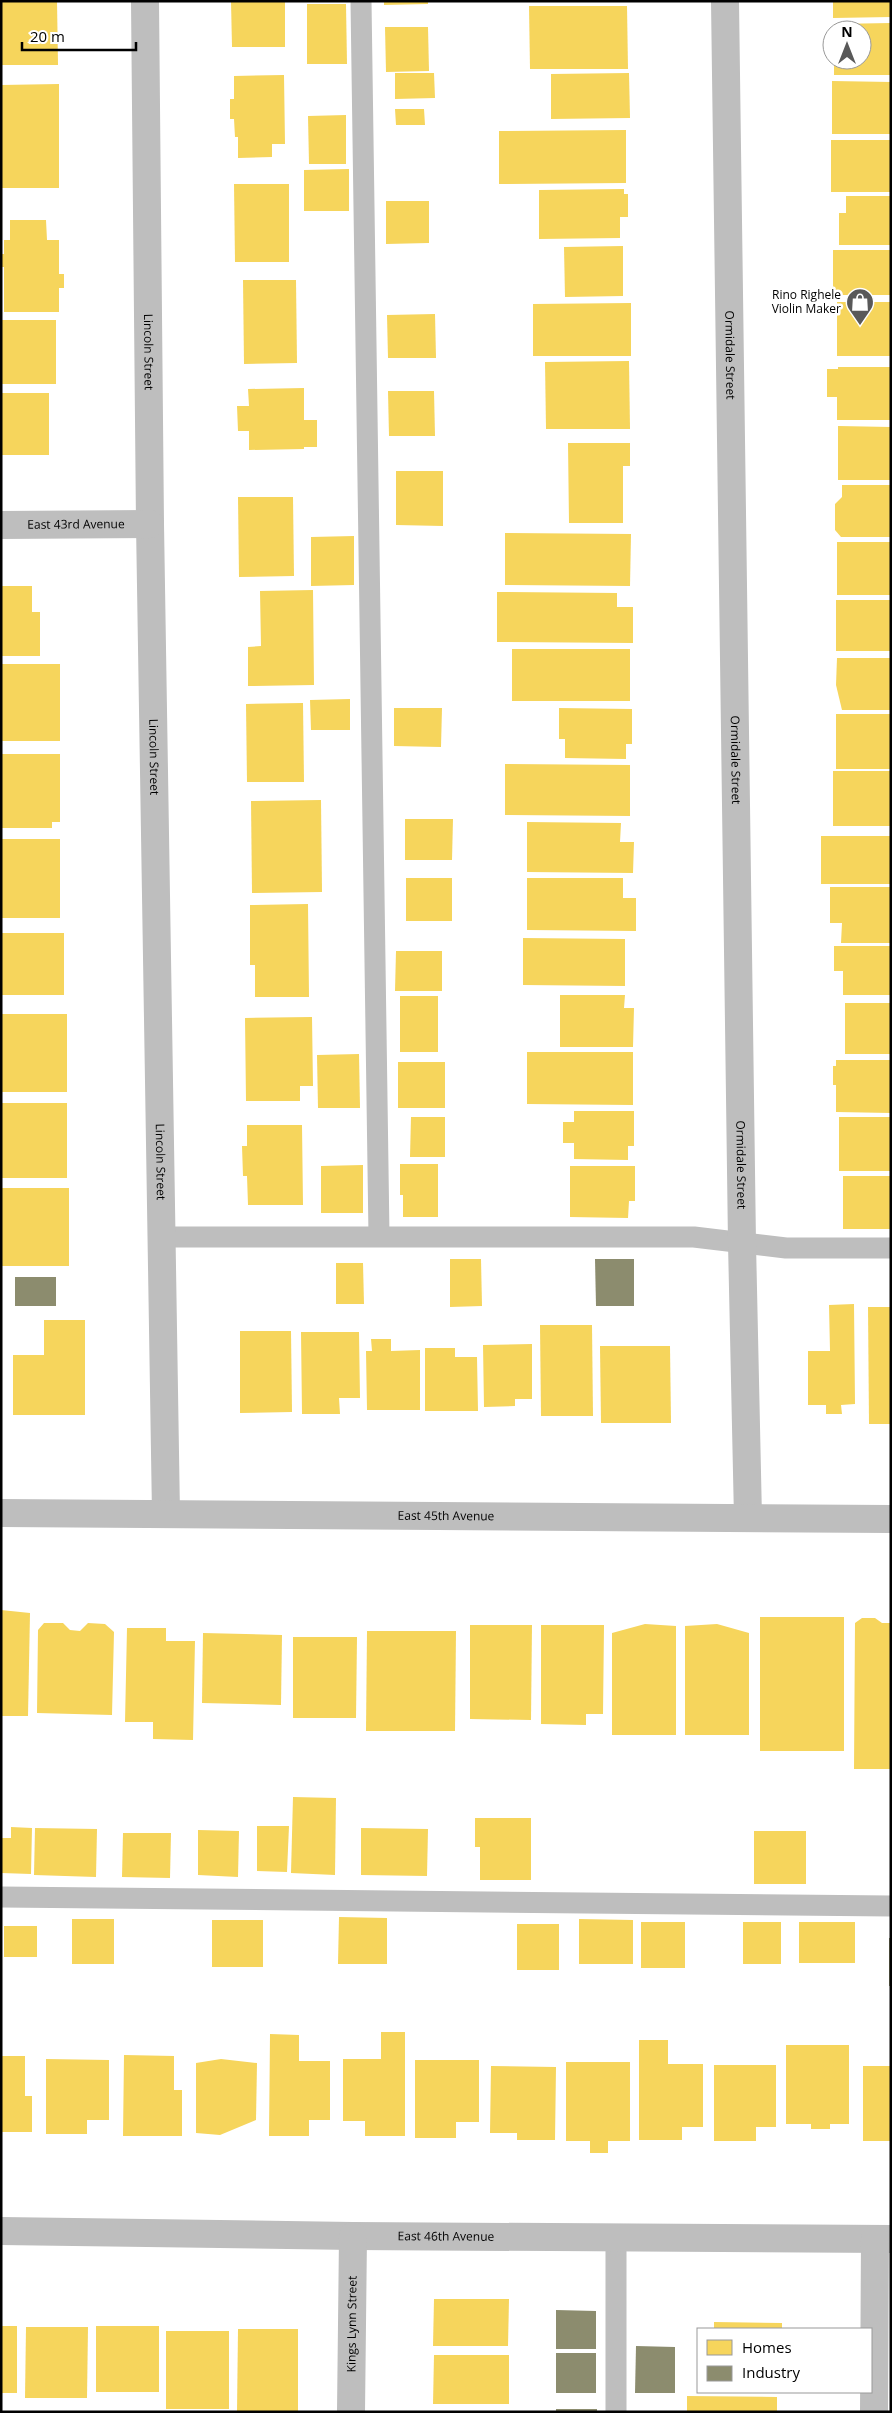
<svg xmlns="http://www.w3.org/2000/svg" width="892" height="2413" font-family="'Open Sans',sans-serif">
<rect width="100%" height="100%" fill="#fff"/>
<g fill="#f6d55c">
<polygon points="1,1 57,1 58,65 1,65"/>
<polygon points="231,1 285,1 285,47 232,47"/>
<polygon points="384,1 428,1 428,4 384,5"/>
<polygon points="833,1 891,1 891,17 833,18"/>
<polygon points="307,4 346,4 347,64 307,64"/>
<polygon points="529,6 627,6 628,69 530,69"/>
<polygon points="891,23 891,75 834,75 834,60 862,60 862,30 834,30 834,24"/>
<polygon points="385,27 428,27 429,71 386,72"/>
<polygon points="395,73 434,73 435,98 395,99"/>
<polygon points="629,73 630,118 551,119 551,74"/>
<polygon points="284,75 285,144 272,144 272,157 238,158 238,137 235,137 234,119 230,119 230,99 234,99 234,76"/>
<polygon points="832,81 891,82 891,134 832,134"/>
<polygon points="59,84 59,188 1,188 1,85"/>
<polygon points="395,109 424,109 425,125 396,125"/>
<polygon points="346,115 346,164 309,164 308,116"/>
<polygon points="626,130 626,183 499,184 499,131"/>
<rect x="831" y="140" width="60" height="52"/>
<polygon points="349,169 349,211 304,211 304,170"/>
<polygon points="234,184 289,184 289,262 235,262"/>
<polygon points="624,189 624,194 628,194 628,217 620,217 620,238 539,239 539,190"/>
<polygon points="846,196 891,196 891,245 839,245 839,213 846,213"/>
<polygon points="386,201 429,201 429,243 386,244"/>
<polygon points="10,220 46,220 47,240 59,240 59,274 64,274 64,288 59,288 59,312 4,312 4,267 1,267 1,254 4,254 4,240 10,240"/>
<polygon points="623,246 623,296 565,297 564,247"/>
<rect x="833" y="250" width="58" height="45"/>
<polygon points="243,280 296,280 297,363 244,364"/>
<rect x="837" y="302" width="54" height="54"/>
<polygon points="631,303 631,356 533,356 533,304"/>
<polygon points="435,314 436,358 388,358 387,315"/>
<rect x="1" y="320" width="55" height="64"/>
<polygon points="629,361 630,429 546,429 545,362"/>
<polygon points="838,367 891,367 891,420 837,420 837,397 827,397 827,369 838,369"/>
<polygon points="304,388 304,420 317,420 317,447 304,447 304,449 249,450 249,431 238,431 237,406 249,406 248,389"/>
<polygon points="388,391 434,391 435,436 389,436"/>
<rect x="1" y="393" width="48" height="62"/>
<polygon points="838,426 891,427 891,480 838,480"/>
<polygon points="568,443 630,443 630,466 623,466 623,523 569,523"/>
<polygon points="396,471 443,471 443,526 396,525"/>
<polygon points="842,485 891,485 891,537 841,537 835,530 835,504 842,497"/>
<polygon points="238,497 293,497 294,576 239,577"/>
<polygon points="505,533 631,534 630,586 505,585"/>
<polygon points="354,536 354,585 311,586 311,537"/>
<rect x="837" y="542" width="54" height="53"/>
<polygon points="1,586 32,586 32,612 40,612 40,656 1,656"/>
<polygon points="313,590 314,685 248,686 248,647 261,646 260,591"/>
<polygon points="497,592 617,593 617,607 633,607 633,643 497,642"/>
<rect x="836" y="600" width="55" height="51"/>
<rect x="512" y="649" width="118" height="52"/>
<polygon points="837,658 891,658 891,710 842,710 836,685"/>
<rect x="1" y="664" width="59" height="77"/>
<polygon points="350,699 350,730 311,730 310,700"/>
<polygon points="303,703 304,782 247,782 246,704"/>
<polygon points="394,708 442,708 441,747 394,746"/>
<polygon points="559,708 632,709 632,744 626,744 626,759 565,758 565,739 559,739"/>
<rect x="836" y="714" width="55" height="55"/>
<polygon points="1,754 60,754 60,822 52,822 52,828 1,828"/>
<polygon points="505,764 630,765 630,816 505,815"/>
<rect x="833" y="771" width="58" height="55"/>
<polygon points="321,800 322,892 252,893 251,801"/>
<polygon points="405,819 453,819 452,860 405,860"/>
<polygon points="527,822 621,823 620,842 634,842 633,873 527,872"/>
<rect x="821" y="836" width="70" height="48"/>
<rect x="1" y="839" width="59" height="79"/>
<rect x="406" y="878" width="46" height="43"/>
<polygon points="527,878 623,878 623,898 636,898 636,931 527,930"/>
<polygon points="830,887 891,887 891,943 841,943 842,923 830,923"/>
<polygon points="308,904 309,997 255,997 255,965 250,965 250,905"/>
<rect x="1" y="933" width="63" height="62"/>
<polygon points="523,938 625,939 625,986 523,985"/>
<polygon points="834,946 891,946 891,995 843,995 843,971 834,971"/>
<polygon points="396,951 442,951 442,991 395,991"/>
<polygon points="560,995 625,995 624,1008 634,1008 633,1047 560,1047"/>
<rect x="400" y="996" width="38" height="56"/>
<rect x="845" y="1003" width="46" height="51"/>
<rect x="1" y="1014" width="66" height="78"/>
<polygon points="312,1017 313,1086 300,1086 300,1101 246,1101 245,1018"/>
<polygon points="527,1052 633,1052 633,1105 527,1104"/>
<polygon points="359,1054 360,1108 318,1108 317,1055"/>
<polygon points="836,1060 891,1060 891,1113 836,1112 836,1085 833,1085 833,1066 836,1066"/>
<rect x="398" y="1062" width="47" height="46"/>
<rect x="1" y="1103" width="66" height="75"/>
<polygon points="574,1111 634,1111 634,1146 628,1146 628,1160 574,1159 574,1143 563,1143 563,1122 574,1122"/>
<polygon points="411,1117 445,1117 445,1157 410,1157"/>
<rect x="839" y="1117" width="52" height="54"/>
<polygon points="247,1125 302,1125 303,1205 248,1205 247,1176 243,1176 242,1146 247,1146"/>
<polygon points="400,1164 438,1164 438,1217 403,1217 403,1195 400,1195"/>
<polygon points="363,1165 363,1213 321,1213 321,1166"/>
<polygon points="570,1166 635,1166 635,1201 629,1201 628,1218 570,1217"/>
<rect x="843" y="1176" width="48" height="53"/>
<rect x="1" y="1188" width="68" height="78"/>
<polygon points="450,1259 481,1259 482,1306 450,1307"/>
<polygon points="336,1263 363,1263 364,1304 336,1304"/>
<polygon points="854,1304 855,1404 841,1405 842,1414 826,1414 826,1405 808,1405 808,1351 830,1351 829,1305"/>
<polygon points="868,1307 891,1307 891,1424 869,1424"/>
<polygon points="44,1320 85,1320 85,1415 13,1415 13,1355 44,1355"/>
<polygon points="540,1325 592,1325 593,1416 541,1416"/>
<polygon points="240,1331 291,1331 292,1412 240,1413"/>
<polygon points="301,1332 359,1332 360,1398 339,1398 340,1414 302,1414"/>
<polygon points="371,1339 391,1339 391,1351 420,1350 420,1410 367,1410 366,1351 372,1351"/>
<polygon points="532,1344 532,1399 515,1399 515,1406 484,1407 483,1345"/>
<polygon points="600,1346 670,1346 671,1423 601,1423"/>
<polygon points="425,1348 455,1348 455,1357 477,1357 478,1411 425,1411"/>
<polygon points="1,1610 30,1613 28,1716 1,1716"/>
<rect x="760" y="1617" width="84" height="134"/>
<polygon points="862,1618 875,1618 882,1623 891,1623 891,1769 854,1769 855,1623"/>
<polygon points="44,1623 63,1623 70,1630 80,1631 88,1623 105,1624 114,1632 112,1715 37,1713 38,1630"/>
<polygon points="645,1624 676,1626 676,1735 612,1735 612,1633"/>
<polygon points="717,1624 749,1633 749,1735 685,1735 685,1626"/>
<polygon points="470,1625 532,1625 531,1720 470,1719"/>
<polygon points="541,1625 604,1625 603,1714 586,1714 586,1725 541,1724"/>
<polygon points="127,1628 166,1628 166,1641 195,1641 193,1740 153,1739 153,1722 125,1722"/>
<polygon points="367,1631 456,1631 455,1731 366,1731"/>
<polygon points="203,1633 282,1635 281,1705 202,1703"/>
<polygon points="293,1637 357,1637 356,1718 293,1718"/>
<polygon points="293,1797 336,1798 335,1875 291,1873"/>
<polygon points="475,1818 531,1818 531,1880 480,1880 480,1847 475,1847"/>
<polygon points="257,1826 289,1826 287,1872 257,1871"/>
<polygon points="11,1827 32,1828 31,1874 1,1873 1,1838 11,1838"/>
<polygon points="35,1828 97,1829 96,1877 34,1875"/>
<polygon points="361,1828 428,1829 427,1876 361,1875"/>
<polygon points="198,1830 239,1831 238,1877 198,1875"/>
<rect x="754" y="1831" width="52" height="53"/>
<polygon points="123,1833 171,1833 170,1878 122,1877"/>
<polygon points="339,1917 387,1918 387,1964 338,1964"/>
<rect x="72" y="1919" width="42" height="45"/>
<polygon points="579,1919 633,1920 633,1964 579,1964"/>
<rect x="212" y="1920" width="51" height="47"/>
<rect x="641" y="1922" width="44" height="46"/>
<rect x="743" y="1922" width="38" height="42"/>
<rect x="799" y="1922" width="56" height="41"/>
<rect x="517" y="1924" width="42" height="46"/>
<rect x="4" y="1926" width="33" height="31"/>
<polygon points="381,2032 405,2032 405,2136 365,2136 365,2121 343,2121 343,2059 381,2059"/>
<polygon points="270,2034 299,2035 299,2061 330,2061 330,2120 309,2120 309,2136 269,2136"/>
<polygon points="639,2040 668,2040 668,2064 703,2064 703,2127 682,2127 682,2140 639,2140"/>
<polygon points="786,2045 849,2045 849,2124 830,2124 830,2129 811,2129 811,2124 786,2124"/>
<polygon points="124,2055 174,2056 174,2090 182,2090 182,2136 123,2136"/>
<polygon points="1,2056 25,2056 25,2096 32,2096 32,2132 1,2132"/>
<polygon points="46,2059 109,2060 109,2120 87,2120 87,2134 46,2134"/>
<polygon points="221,2059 257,2063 256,2120 220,2135 196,2133 196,2063"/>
<polygon points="415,2060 479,2060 479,2122 456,2122 456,2138 415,2138"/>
<polygon points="566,2062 630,2062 630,2141 608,2141 608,2153 590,2153 590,2141 566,2141"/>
<polygon points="714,2065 776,2065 776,2127 756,2127 756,2141 714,2141"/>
<polygon points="491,2066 556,2067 555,2140 517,2140 517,2133 490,2133"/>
<rect x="863" y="2066" width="28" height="75"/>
<polygon points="434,2299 509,2299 508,2346 433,2346"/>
<polygon points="714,2322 782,2323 782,2329 714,2329"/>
<rect x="1" y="2326" width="16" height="67"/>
<rect x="96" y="2326" width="63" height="66"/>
<polygon points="26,2327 88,2327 87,2398 25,2398"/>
<polygon points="238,2329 298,2329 298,2412 237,2412"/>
<rect x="166" y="2331" width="63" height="78"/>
<polygon points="434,2355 509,2355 509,2404 433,2404"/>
<polygon points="687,2396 777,2397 777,2412 687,2412"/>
</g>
<g fill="#8c8c6e">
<polygon points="595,1259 634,1259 634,1306 596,1306"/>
<rect x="15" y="1277" width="41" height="29"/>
<rect x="889" y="1938" width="2" height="48"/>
<polygon points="556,2310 596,2311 596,2349 556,2349"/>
<polygon points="636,2346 675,2347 675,2393 635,2393"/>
<rect x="556" y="2353" width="40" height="40"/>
<rect x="556" y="2409" width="41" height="3"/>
</g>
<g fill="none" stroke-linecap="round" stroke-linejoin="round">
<g stroke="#bebebe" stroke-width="21">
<polyline points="361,1 379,1236"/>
<polyline points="162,1237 694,1237 786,1248 891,1248"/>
<polyline points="1,1897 891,1906"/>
<polyline points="616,2412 616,2238"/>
</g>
<g stroke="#bebebe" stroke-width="28">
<path id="s1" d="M145,1L150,524L166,1514"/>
<path id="s2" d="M725,1L742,1243L748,1518"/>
<path id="s3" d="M1,525L150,524"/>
<path id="s4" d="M1,1513L891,1519"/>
<path id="s5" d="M1,2231L353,2236L891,2239"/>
<path id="s6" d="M351,2412L353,2236"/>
<polyline points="874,2412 875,2239"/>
</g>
</g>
<defs>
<g id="shop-pin" transform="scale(1.4375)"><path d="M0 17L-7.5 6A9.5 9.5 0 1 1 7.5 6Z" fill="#595959" stroke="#fff"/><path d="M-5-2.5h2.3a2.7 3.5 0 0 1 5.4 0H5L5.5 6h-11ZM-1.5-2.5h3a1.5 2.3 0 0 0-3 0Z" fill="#fff"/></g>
</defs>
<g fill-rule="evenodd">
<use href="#shop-pin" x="860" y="302"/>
</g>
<g text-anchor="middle" stroke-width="5" stroke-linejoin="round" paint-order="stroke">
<g font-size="12" fill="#000" stroke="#fff" text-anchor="end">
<text x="841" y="299">Rino Righele<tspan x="841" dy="14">Violin Maker</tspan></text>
</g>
<g font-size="12" fill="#000" stroke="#fff">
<text dy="4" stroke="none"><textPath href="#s1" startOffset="351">Lincoln Street</textPath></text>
<text dy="4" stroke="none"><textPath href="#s2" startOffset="354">Ormidale Street</textPath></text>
<text dy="4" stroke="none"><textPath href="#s3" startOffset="75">East 43rd Avenue</textPath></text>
<text dy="4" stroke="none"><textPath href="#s1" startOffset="756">Lincoln Street</textPath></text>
<text dy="4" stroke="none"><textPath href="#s2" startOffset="759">Ormidale Street</textPath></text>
<text dy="4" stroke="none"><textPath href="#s1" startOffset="1161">Lincoln Street</textPath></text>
<text dy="4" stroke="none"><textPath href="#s2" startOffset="1164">Ormidale Street</textPath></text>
<text dy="4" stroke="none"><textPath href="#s4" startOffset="445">East 45th Avenue</textPath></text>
<text dy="4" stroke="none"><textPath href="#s5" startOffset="445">East 46th Avenue</textPath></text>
<text dy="4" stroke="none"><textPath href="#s6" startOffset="88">Kings Lynn Street</textPath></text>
</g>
</g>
<rect width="892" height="2413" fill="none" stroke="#000000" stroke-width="5"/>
<rect x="697" y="2328" width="175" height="65" fill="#ffffff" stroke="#999999"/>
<rect x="707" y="2340" width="25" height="15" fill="#f6d55c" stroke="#999999"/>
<text x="742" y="2353" font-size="15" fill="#000000">Homes</text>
<rect x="707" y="2366" width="25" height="15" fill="#8c8c6e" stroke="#999999"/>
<text x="742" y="2378" font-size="15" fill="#000000">Industry</text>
<g transform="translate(847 45)"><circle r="24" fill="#ffffff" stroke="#999999"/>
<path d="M0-4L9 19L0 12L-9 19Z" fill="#595959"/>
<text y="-8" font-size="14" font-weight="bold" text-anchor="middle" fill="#000000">N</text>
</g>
<path d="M22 42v8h114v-8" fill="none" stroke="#000000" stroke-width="2.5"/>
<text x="30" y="42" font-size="15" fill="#000000" stroke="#ffffff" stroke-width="4" paint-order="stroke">20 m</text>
</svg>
